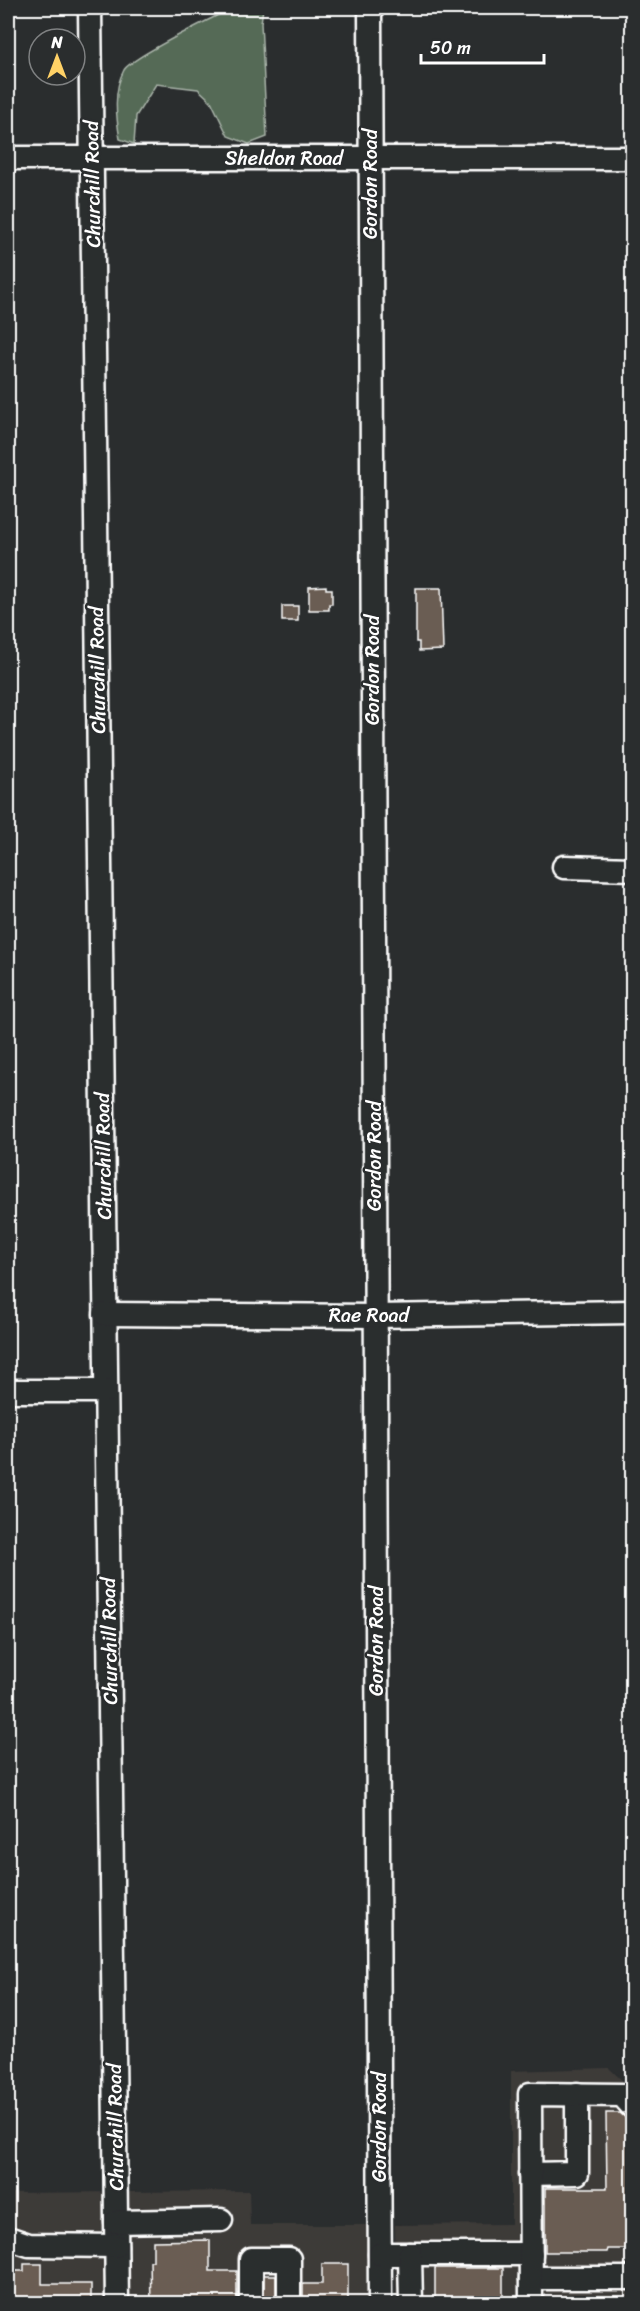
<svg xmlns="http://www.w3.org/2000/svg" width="640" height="2311" font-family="Sriracha,sans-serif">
<rect width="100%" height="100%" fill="#2a2d2e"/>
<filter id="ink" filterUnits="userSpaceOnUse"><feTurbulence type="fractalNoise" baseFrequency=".0167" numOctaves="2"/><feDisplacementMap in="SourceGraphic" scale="12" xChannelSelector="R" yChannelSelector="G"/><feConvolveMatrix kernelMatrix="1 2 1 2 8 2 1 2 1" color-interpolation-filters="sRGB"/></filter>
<g filter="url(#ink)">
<g fill="#3e3b39">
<polygon points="609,2068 632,2090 632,2303 396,2303 395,2225 511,2224 511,2071"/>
<polygon points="249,2191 250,2225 379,2225 380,2303 8,2303 8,2193"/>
</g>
<path fill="#546a56" stroke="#aab4aa" stroke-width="1.5" d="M221,8H263L261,23L267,137L249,144L228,136L211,101L198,89L156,84L136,116L134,144L120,139C116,117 113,90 124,70C132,57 203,23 220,14Z"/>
<g fill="#6b5d52" stroke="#fff" stroke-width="1.5">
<polygon points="326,586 326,589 332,589 332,604 329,604 329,610 309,610 309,587"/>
<polygon points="416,588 441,588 443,650 419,651 419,642 416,642"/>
<rect x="282" y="606" width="16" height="15"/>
<polygon points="606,2113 620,2113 627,2119 633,2119 633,2249 608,2249 607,2252 545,2252 545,2188 607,2188"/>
<polygon points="210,2240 210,2271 237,2271 237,2304 151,2304 150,2261 153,2261 153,2241"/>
<polygon points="24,2264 42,2264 42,2284 91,2284 91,2304 8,2304 8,2271 24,2271"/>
<polygon points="322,2264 348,2264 348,2304 303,2304 303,2284 322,2284"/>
<rect x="435" y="2268" width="68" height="36"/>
<rect x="264" y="2275" width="12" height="29"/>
</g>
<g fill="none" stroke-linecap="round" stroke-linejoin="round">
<g stroke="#fff" stroke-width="27">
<g id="minor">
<polyline points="90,8 117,2304"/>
<polyline points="370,8 380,2304"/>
<polyline points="8,158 632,158"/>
<polyline points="564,867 632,869"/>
<polyline points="105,1314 375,1316 632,1312"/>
<polyline points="8,1391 106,1391"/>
<polyline points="530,2174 577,2173 577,2094"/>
<polyline points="116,2222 221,2220"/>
<polyline points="8,2238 29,2245 116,2246"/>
<polyline points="380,2254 531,2254"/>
<polyline points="410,2254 411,2304"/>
<polyline points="531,2278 632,2278"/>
<polyline points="251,2304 251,2259 289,2259 289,2304"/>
<polyline points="531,2304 530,2094 622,2095 632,2106"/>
</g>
</g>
<use href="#minor" stroke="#2a2d2e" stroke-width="22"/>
</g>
</g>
<g text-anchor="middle" stroke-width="5" stroke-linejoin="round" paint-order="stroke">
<g font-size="20" fill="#fff" stroke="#2a2d2e">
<text x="284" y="165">Sheldon Road</text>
<text transform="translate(92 184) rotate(-91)" y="7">Churchill Road</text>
<text transform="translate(370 184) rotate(-90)" y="7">Gordon Road</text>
<text transform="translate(97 670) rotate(-91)" y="7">Churchill Road</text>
<text transform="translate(372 670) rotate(-90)" y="7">Gordon Road</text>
<text transform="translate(103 1156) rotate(-91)" y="7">Churchill Road</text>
<text transform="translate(374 1156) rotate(-90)" y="7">Gordon Road</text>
<text x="369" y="1322">Rae Road</text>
<text transform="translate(109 1641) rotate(-91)" y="7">Churchill Road</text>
<text transform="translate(376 1641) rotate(-90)" y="7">Gordon Road</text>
<text transform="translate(115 2127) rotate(-91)" y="7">Churchill Road</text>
<text transform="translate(379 2127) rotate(-90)" y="7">Gordon Road</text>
</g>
</g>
<rect width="640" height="2311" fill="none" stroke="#2a2d2e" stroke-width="30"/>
<rect x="15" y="15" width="610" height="2281" fill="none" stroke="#fff" stroke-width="2" filter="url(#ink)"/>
<g transform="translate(57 57)"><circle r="28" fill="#2a2d2e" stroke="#7f8182" stroke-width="1.5"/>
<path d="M0-4.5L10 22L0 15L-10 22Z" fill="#ffd166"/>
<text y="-9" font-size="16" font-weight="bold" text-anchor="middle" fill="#ffffff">N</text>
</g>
<path d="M421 54v9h123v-9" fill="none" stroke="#ffffff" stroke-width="3"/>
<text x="430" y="54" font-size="18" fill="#ffffff" stroke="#2a2d2e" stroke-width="4.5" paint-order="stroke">50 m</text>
</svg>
